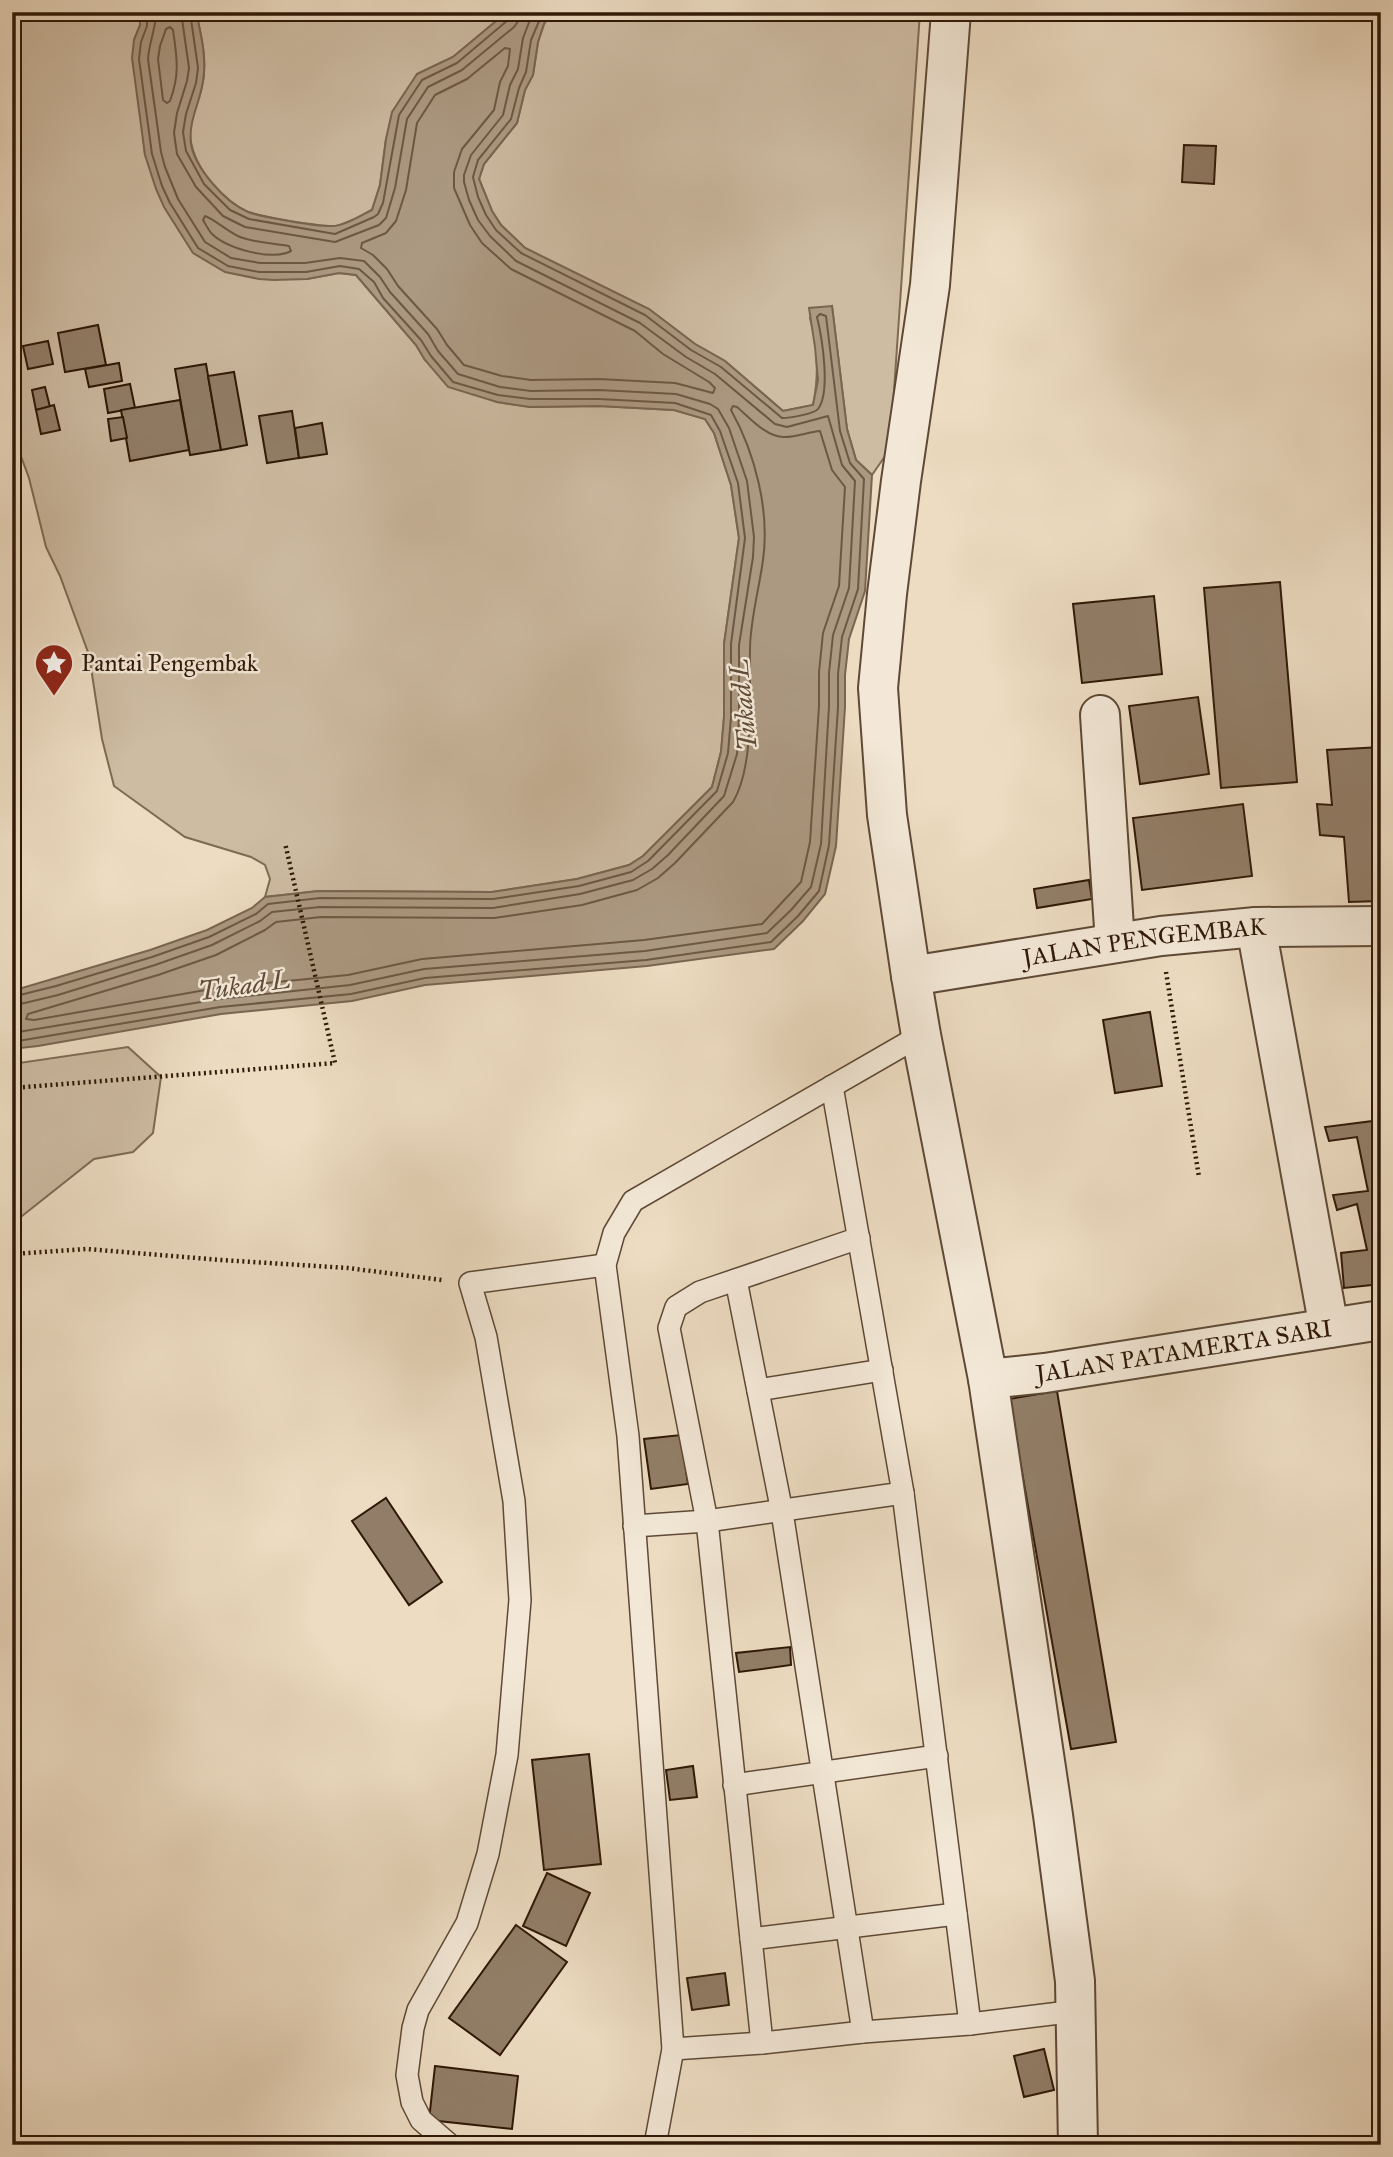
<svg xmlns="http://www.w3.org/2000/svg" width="1393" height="2157" font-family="'IM FELL Great Primer',serif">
<rect width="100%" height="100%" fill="#eddcc2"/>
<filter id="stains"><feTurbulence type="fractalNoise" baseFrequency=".00286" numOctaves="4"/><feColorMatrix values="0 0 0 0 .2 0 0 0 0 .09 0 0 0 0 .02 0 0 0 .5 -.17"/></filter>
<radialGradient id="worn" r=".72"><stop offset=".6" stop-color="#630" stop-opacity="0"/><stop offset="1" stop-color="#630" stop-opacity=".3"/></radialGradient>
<g fill="#cdbba2" stroke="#7e6a54" stroke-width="2">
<polygon points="12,12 140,12 140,25 134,40 145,155 307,279 339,273 356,275 416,345 425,360 497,402 530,407 599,406 674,410 705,419 714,433 731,485 739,538 724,644 724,717 721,752 712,787 643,856 629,865 577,879 492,892 319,891 265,897 270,879 265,865 251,857 185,837 114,786 102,739 89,655 60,576 46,547 29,478 12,432"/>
<path d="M196,12H507L453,57L417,74L386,139L380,185L372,210C361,215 345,226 333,226C317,226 262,217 248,212C220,200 191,164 190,133C190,117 199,102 202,86C208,63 201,35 196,12Z"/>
<path d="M551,12H920L890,449L872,475L856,460L847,429L832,306L810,318C818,347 819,376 813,405L783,411L725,361L695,344L649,309L525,248L501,225L492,211L479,179L484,164L517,123L525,90L533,75L538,42L544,24Z"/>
<polygon points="128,1047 161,1077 153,1133 133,1152 94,1159 12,1224 12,1064"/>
</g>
<path fill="#ac9982" stroke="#7a6551" stroke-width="2" d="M140,12H196C201,34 207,59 203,81C200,103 188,121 191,144C195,168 225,202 248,212C262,217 318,227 333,226C345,226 361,215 372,210L380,185L386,139L392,112L417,74L453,57L507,12H551L544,24L538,42L533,75L525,90L517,123L484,164L479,179L492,211L501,225L525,248L649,309L695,344L725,361L783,411L813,405L818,380L815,347L809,308L832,306L847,429L856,460L872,475L865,591L849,639L845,675V707L836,846L825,894L803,921L774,949L647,966L425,985L352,1001L221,1014L38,1046L12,1049V991L150,950L207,930L252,908L265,897L319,891L492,892L577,879L629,865L643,856L712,787L721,752L724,717V644L739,538L731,485L714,433L705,419L674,410L599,406L530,407L497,402L448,387L425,360L416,345L356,275L339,273L307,279L274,280L259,279L225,272L193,253L164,207L156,189L145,155L132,58L134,40L140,25Z"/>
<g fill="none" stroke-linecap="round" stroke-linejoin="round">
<g stroke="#6e5844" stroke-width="2">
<polyline points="181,12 189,68 187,81 177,113 174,133 177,154 196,187 223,216 245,227 335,242 379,225 386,218 395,188 407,119 428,87 462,70 514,27 519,20 520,12"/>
<polyline points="190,12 198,68 196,83 186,114 183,132 186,151 204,184 230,210 249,219 335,234 374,217 378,214 383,203 399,115 422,80 457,63 508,20 511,12"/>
<path d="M170,27L173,30C177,58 180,74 170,101L167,103L163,100L158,59L160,46L166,29Z"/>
<polygon points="505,48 510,49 508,66 500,82 494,110 462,149 454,172 454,188 470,225 482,243 511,269 635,331 663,354 709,382 715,388 713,393 675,383 599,379 531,380 502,376 464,365 447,345 437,329 398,286 387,269 373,255 361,248 362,243 386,233 396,221 406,190 417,123 435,95 467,79"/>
<path d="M205,216C214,219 227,231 238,236C253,243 273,243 289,246L291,251C272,261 228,249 212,234C209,231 206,225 203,220Z"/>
<path d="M733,406L737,407C750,418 767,438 785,437C797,437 808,432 820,431L832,470L845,487L839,586L823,633L819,672V706L810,842L801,882L762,924L644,940L422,959L348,975L217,988L34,1020L26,1019L28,1014L158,975L216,955L265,930L276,922L321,917L494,918L582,905L637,890L658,878L675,863L733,802C755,765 749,693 750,650C750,620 759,590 763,560C770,511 755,453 731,410Z"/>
<polyline points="12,997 56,986 152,957 209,937 256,914 268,904 320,898 493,899 579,886 631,872 648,861 717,791 728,753 731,717 731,644 745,538 738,483 720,431 711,415 675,403 599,399 530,399 498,395 453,382 431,356 421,340 383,298 374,282 359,269 340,266 306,272 259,272 228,266 198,248 170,203 162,186 152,154 139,59 141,42 147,26 147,12"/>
<path d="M12,1006L58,995L155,965L212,945L260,921L272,912L320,907L493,908L580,894L633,880L652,869L668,855L724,796L737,754L739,717V645L753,557L754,537L747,481L729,428L718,409L710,404L676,394L599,390L531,391L500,387L458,374L438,351L428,334L390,292L380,277L364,261L340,258L305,263H260L231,258L205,242L178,199L165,167L161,152L148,59C149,42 156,29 156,12"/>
<polyline points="12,1033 219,999 350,985 424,969 645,951 767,933 791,910 811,887 821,844 829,706 829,673 833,635 849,588 855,481 842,465 828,416 787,427 775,424 715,374 686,357 640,323 516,261 490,236 478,220 469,200 464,182 464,175 471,155 503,115 510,85 518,69 523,38 533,12"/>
<path d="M12,1042L220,1007L351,994L425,978L646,960L771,942L798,916L819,891L829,845L838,707V674L842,637L858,589L864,479L850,463L840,431L826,316L820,314L817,317C822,337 831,392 818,409C814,414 789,418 782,418L721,367L691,350L645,315L521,253L496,230L486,215L478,197L473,177L478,160L511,119L519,88L526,72L531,40L543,12"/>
</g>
</g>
<g fill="#927e68" stroke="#2f1807" stroke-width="2">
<polygon points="1184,145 1216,146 1214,184 1182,182"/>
<polygon points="12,275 16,275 20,296 12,297"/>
<polygon points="98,325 106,365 65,372 58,333"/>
<polygon points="48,341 53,364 28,369 23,346"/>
<polygon points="119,363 122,381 89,387 85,369"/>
<polygon points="206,364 221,450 190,455 175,369"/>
<polygon points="234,372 247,445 221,450 208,376"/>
<polygon points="130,384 135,408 108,413 104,389"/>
<polygon points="45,387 50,407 36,410 32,390"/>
<polygon points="180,400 189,450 130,461 121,410"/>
<polygon points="54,405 60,430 41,434 36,410"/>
<polygon points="292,411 299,458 267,463 259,416"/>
<polygon points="123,417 127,438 111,441 108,419"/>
<polygon points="322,423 327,454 299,458 295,428"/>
<polygon points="1280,582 1297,782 1221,788 1204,588"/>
<polygon points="1154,596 1162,674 1082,683 1073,604"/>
<polygon points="1198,697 1209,774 1140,784 1129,706"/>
<polygon points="1381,747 1381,901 1349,902 1344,837 1320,835 1317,804 1332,805 1327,750"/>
<polygon points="1243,804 1252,876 1142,890 1133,818"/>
<polygon points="1089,880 1092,899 1037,908 1034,889"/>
<polygon points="1150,1012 1162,1086 1115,1093 1103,1020"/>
<polygon points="1381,1120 1381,1284 1344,1288 1341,1253 1367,1250 1357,1204 1337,1210 1333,1195 1368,1191 1357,1137 1329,1141 1325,1127"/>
<polygon points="1057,1391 1116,1742 1071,1749 1009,1399"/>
<polygon points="681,1435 688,1484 651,1489 644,1439"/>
<polygon points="386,1498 442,1582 409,1605 352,1521"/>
<polygon points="790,1647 791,1665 739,1672 736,1653"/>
<polygon points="589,1754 601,1864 544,1870 532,1760"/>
<polygon points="693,1766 697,1797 670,1800 666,1770"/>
<polygon points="547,1873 590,1893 566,1946 523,1926"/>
<polygon points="516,1925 567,1962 500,2055 449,2018"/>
<polygon points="725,1973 729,2005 692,2010 687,1978"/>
<polygon points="1044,2049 1054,2090 1024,2097 1014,2056"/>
<polygon points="435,2066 518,2076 512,2129 429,2120"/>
</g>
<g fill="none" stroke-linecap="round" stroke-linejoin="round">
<g stroke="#5e4936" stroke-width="24">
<g id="service">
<polyline points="736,1280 782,1512 863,2032"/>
<polyline points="758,1390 882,1370"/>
<polyline points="903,1493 970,2024"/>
<polyline points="634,1526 707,1521 903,1493 832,1086"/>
<polyline points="734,1785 937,1756"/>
<polyline points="751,1939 956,1914"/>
<polyline points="762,2043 707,1521 669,1328 676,1307 700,1292 859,1238"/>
<polyline points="673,2049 628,1436 605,1265 614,1233 633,1201 921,1035"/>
<polyline points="450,2145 421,2120 412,2102 407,2075 413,2028 418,2010 467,1923 488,1854 507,1755 520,1600 514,1501 486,1337 470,1283 605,1265"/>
<polyline points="655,2145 673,2049 762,2043 863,2032 970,2024 1076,2011"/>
</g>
</g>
<g stroke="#5e4936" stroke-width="42">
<g id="minor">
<polyline points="951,12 930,285 901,481 887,594 878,688 887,815 911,976 921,1035 988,1379 1053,1815 1075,1981 1078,2145"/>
<polyline points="1100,715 1115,943"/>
<polyline points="1256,927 1329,1328"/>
<path id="s1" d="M911,976L1161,936L1256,927L1381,926"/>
<path id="s2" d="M988,1379L1045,1373L1381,1320"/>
</g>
</g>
<g stroke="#2f1807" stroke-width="4.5" stroke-dasharray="2 3.5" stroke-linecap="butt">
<polyline points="1166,972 1199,1177"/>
<polyline points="12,1088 335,1063 285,843"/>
<polyline points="12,1254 87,1249 221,1260 348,1268 442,1280"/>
</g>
<use href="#service" stroke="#f3e8d7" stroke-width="21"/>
<use href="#minor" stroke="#f3e8d7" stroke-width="38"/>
</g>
<defs>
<g id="sight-pin" transform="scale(2.0125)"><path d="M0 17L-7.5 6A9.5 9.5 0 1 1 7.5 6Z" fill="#8f2418" stroke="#f3e8d7"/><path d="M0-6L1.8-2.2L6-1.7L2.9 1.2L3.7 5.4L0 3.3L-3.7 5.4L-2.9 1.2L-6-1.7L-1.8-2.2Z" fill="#fff"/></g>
</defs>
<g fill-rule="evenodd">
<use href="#sight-pin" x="54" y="663"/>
</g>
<g text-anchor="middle" stroke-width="5" stroke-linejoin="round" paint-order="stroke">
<g font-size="24" fill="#2f1807" stroke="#f3e8d7" text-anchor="start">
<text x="81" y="671">Pantai Pengembak</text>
</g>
<g font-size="24" fill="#2f1807" stroke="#f3e8d7">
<text dy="8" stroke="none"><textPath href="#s1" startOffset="236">JALAN PENGEMBAK</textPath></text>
<text dy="8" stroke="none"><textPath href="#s2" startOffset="198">JALAN PATAMERTA SARI</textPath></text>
</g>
<g font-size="26" font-style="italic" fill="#614c38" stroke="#f3e8d7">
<text transform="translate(743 705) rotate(-96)" y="9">Tukad L</text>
<text transform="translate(244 985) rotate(-8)" y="9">Tukad L</text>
</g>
</g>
<rect width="1393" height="2157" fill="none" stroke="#eddcc2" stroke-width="42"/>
<rect x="14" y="14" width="1365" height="2129" fill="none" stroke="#2f1807" stroke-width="3.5"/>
<rect x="21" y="21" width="1351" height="2115" fill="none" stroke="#2f1807" stroke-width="2"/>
<rect width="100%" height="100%" filter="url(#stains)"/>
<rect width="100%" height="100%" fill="url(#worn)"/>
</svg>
